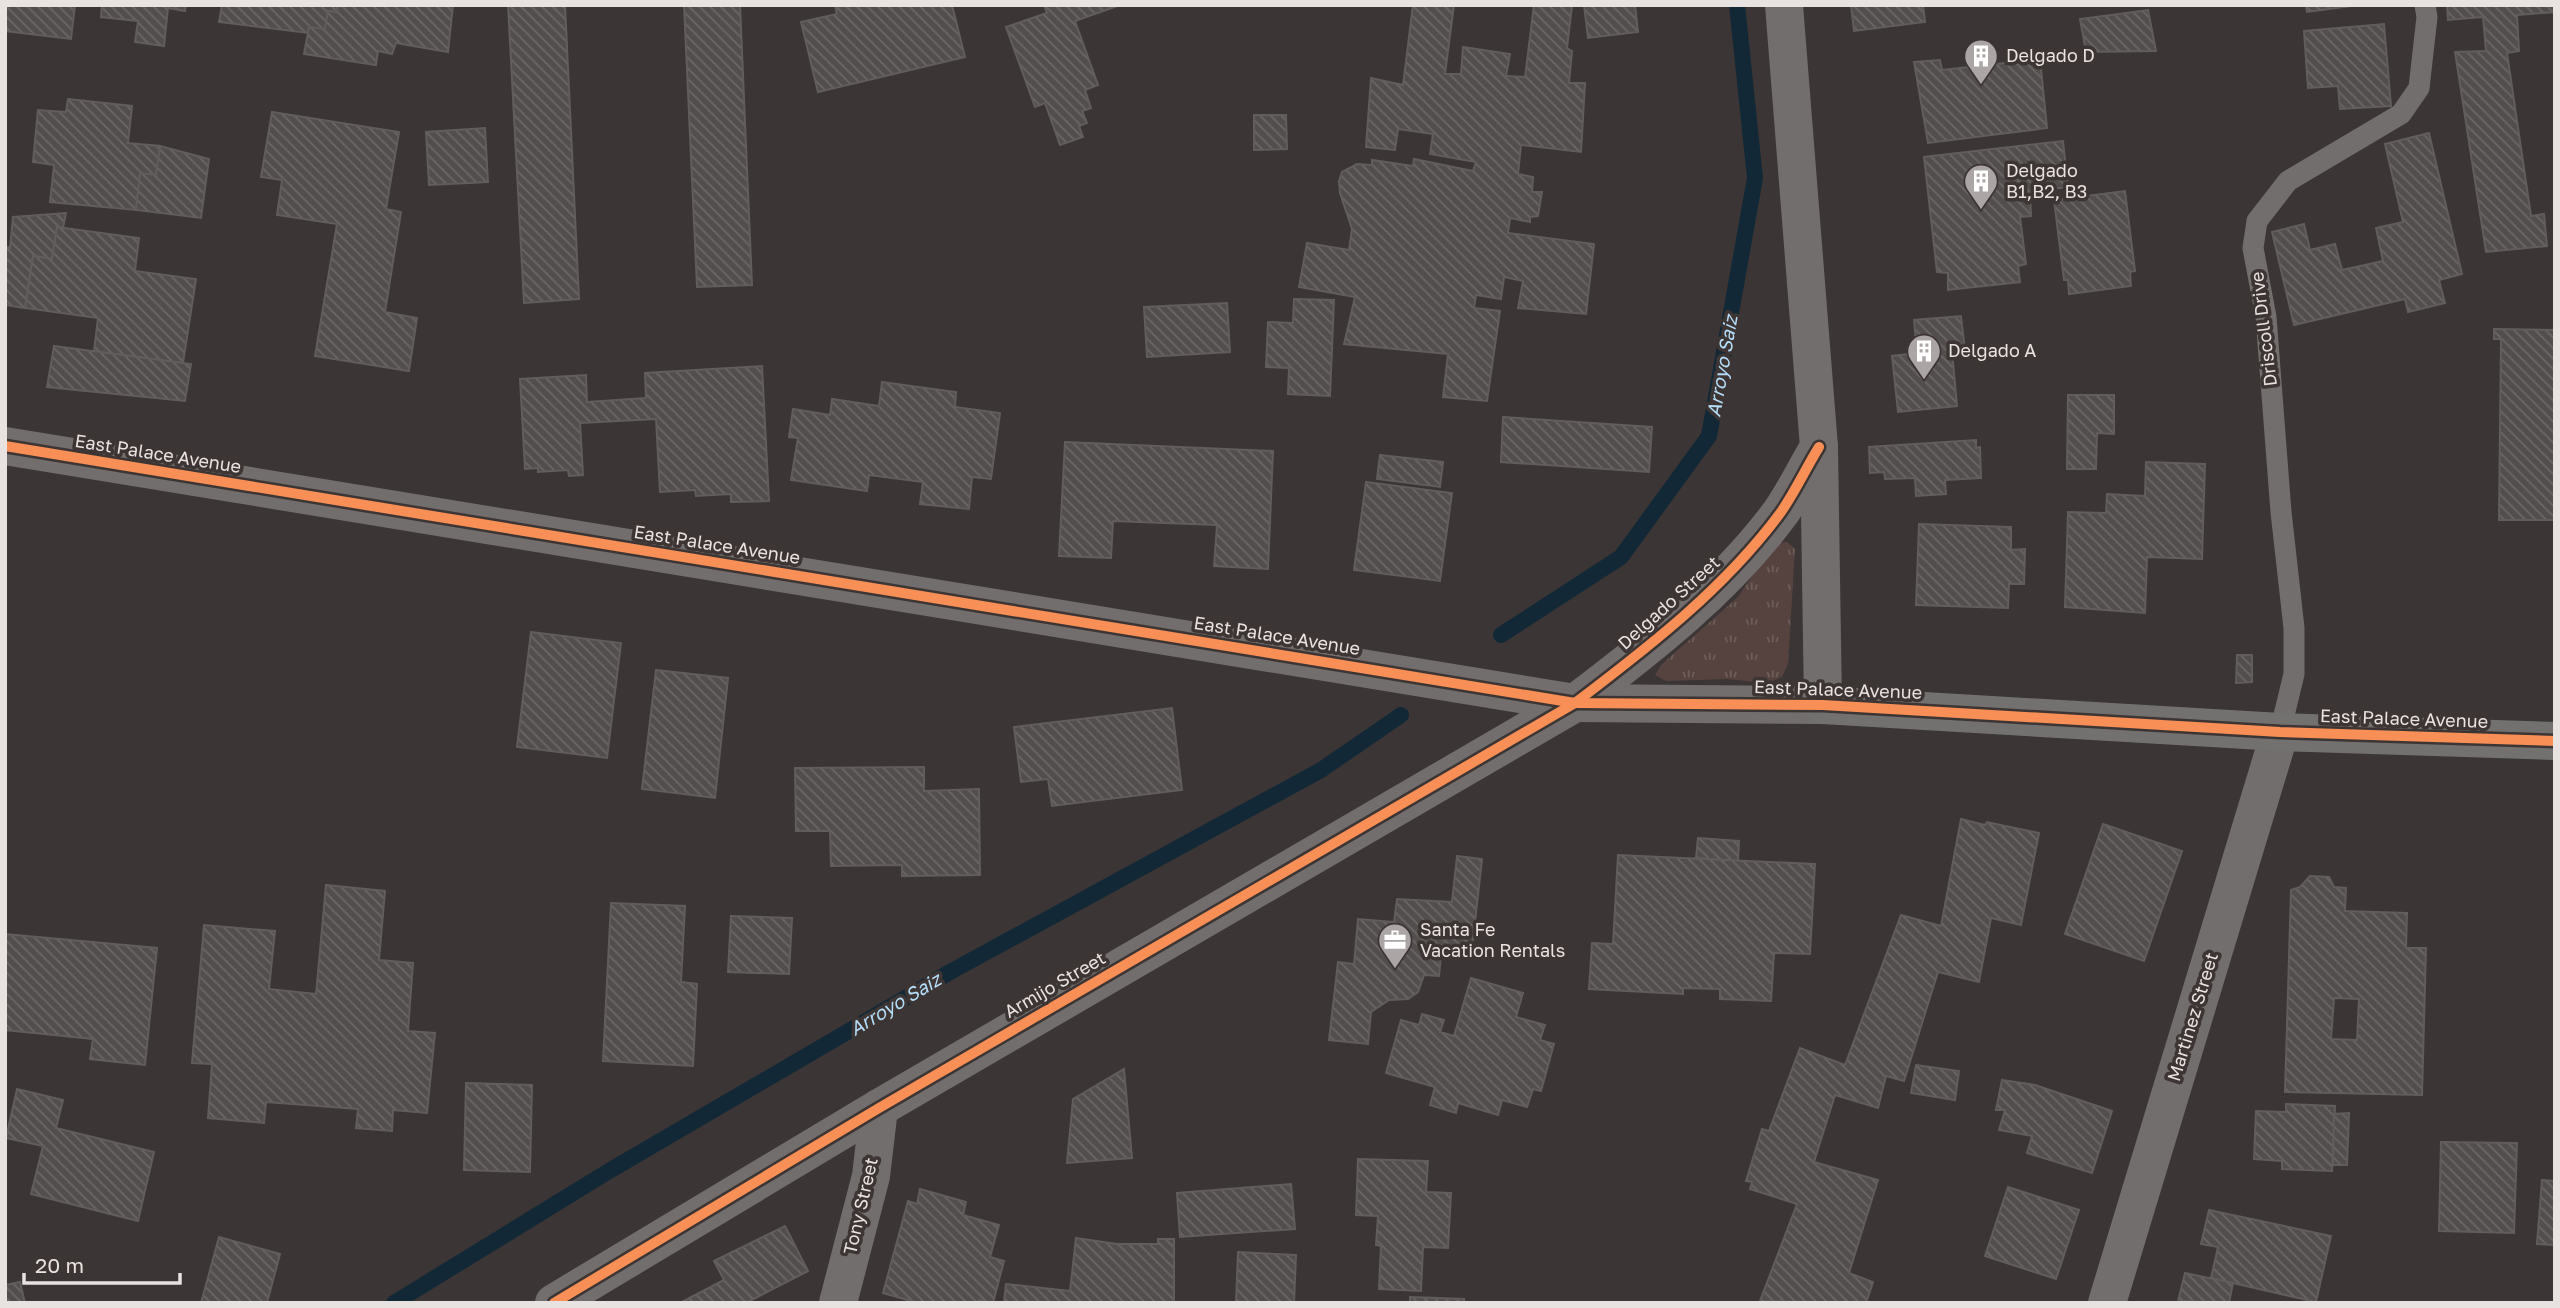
<svg xmlns="http://www.w3.org/2000/svg" width="2560" height="1308" font-family="'Golos Text',sans-serif">
<defs>
<pattern id="grass-tufts" width="24" height="20" patternUnits="userSpaceOnUse" patternTransform="scale(1.75)"><rect width="24" height="20" fill="#56433f"/><path d="M3 7l-1-3M5 7V3M7 7l1-3M15 17l-1-3M17 17v-4M19 17l1-3" fill="none" stroke="#6e5e5a"/></pattern>
<pattern id="building-back-hatch" width="6" height="6" patternUnits="userSpaceOnUse" patternTransform="scale(1.75)"><rect width="6" height="6" fill="#514e4d"/><path d="M-1 5l2 2M0 0l6 6M5-1l2 2" fill="none" stroke="#6a6766"/></pattern>
</defs>
<rect width="100%" height="100%" fill="#3b3635"/>
<polygon fill="url(#grass-tufts)" points="1787,542 1795,549 1788,664 1782,677 1768,683 1726,679 1666,681 1655,675 1661,665 1738,597 1774,543"/>
<g fill="none" stroke-linecap="round" stroke-linejoin="round">
<g stroke="#122836" stroke-width="16">
<polyline points="1501,635 1621,557 1709,436 1755,178 1737,5"/>
<polyline points="394,1303 609,1171 950,972 1321,770 1401,715"/>
</g>
</g>
<g fill="url(#building-back-hatch)" stroke="#615d5c" stroke-width="2" fill-rule="evenodd">
<polygon points="5,5 75,5 71,39 5,31"/>
<polygon points="102,5 186,5 185,11 168,8 164,46 135,42 138,21 101,17"/>
<polygon points="222,5 338,5 337,12 328,11 325,29 309,27 308,33 219,22"/>
<polygon points="338,5 453,5 448,52 396,43 392,54 378,51 376,65 304,54 309,27 325,29 328,11 337,12"/>
<polygon points="508,5 565,5 579,299 524,303"/>
<polygon points="684,5 740,5 752,285 697,287"/>
<polygon points="835,5 952,5 965,57 818,92 801,22 837,14"/>
<polygon points="1044,5 1120,5 1075,21 1098,85 1085,90 1091,108 1082,111 1087,123 1079,126 1083,137 1060,145 1045,103 1035,107 1006,27 1047,13"/>
<polygon points="1413,5 1454,5 1445,74 1461,74 1463,47 1510,54 1506,76 1525,77 1534,5 1572,6 1567,48 1572,51 1569,83 1585,83 1581,152 1521,145 1518,174 1533,177 1532,192 1542,192 1538,216 1530,217 1530,222 1510,218 1508,233 1594,244 1586,314 1518,308 1523,281 1504,277 1501,299 1476,295 1474,308 1500,311 1487,401 1443,397 1448,354 1344,344 1355,297 1299,287 1307,243 1349,250 1352,229 1340,193 1339,181 1342,172 1357,164 1372,165 1372,160 1413,166 1414,159 1473,171 1476,162 1430,154 1433,134 1398,129 1395,150 1366,147 1371,78 1403,85"/>
<polygon points="1584,5 1635,5 1638,32 1588,38"/>
<polygon points="1851,5 1923,5 1925,22 1854,31"/>
<polygon points="2306,5 2359,5 2307,12"/>
<polygon points="2447,5 2555,5 2555,12 2517,15 2519,51 2507,53 2531,216 2544,214 2547,246 2486,252 2455,52 2486,51 2483,17 2448,20"/>
<polygon points="2148,10 2156,51 2086,52 2080,19"/>
<polygon points="2384,24 2391,106 2340,109 2338,86 2308,88 2304,31"/>
<polygon points="2040,59 2047,128 1928,143 1914,62 1940,60 1942,70"/>
<polygon points="68,99 132,106 128,143 160,146 156,175 140,173 136,210 50,202 54,165 33,162 38,110 66,112"/>
<polygon points="272,112 399,132 386,209 401,212 385,312 417,318 409,371 315,356 337,224 277,215 282,180 261,177"/>
<polygon points="1254,115 1286,115 1287,149 1254,150"/>
<polygon points="485,128 488,182 429,185 426,132"/>
<polygon points="2429,133 2462,274 2439,280 2445,303 2408,312 2405,299 2294,325 2272,232 2304,224 2310,250 2335,244 2342,270 2383,261 2376,228 2403,222 2385,144"/>
<polygon points="2063,141 2068,187 2030,192 2031,216 2020,217 2026,264 2018,266 2020,282 1948,290 1948,273 1937,272 1924,157"/>
<polygon points="160,146 209,159 201,218 136,210 140,173 156,175"/>
<polygon points="2125,191 2135,271 2130,272 2131,286 2069,294 2068,280 2064,280 2054,200"/>
<polygon points="66,213 63,228 57,227 52,259 33,256 25,308 5,305 5,246 10,248 13,217"/>
<polygon points="57,227 139,238 135,271 196,279 183,363 94,351 98,318 25,308 33,256 52,259"/>
<polygon points="1294,299 1334,300 1330,396 1288,394 1289,368 1266,367 1268,322 1293,323"/>
<polygon points="1227,303 1230,352 1147,357 1144,307"/>
<polygon points="1961,316 1965,351 1952,351 1957,406 1898,412 1892,356 1917,353 1914,320"/>
<polygon points="2494,329 2555,330 2555,520 2499,520 2501,339 2494,339"/>
<polygon points="54,346 191,364 185,401 47,387"/>
<polygon points="762,366 769,501 731,502 731,494 696,496 695,490 660,492 656,419 580,423 583,475 569,476 568,470 538,472 538,468 525,469 520,379 586,375 587,402 646,398 645,373"/>
<polygon points="882,382 956,392 955,407 1000,413 991,479 972,477 969,509 920,504 923,482 869,475 867,491 791,480 798,438 789,437 793,409 830,415 832,399 879,406"/>
<polygon points="2068,395 2114,395 2114,434 2097,433 2096,469 2067,469"/>
<polygon points="1503,417 1652,427 1649,472 1501,462"/>
<polygon points="1976,440 1976,448 1980,447 1981,478 1945,480 1946,494 1916,496 1915,478 1885,479 1884,472 1870,473 1869,447"/>
<polygon points="1065,442 1273,451 1268,569 1214,566 1217,525 1113,521 1111,558 1059,556"/>
<polygon points="1380,455 1443,462 1440,487 1377,479"/>
<polygon points="2146,462 2205,464 2202,559 2147,557 2145,613 2065,607 2068,512 2106,513 2107,494 2145,496"/>
<polygon points="1366,482 1452,493 1440,581 1354,570"/>
<polygon points="1919,524 2011,527 2011,550 2025,549 2024,584 2009,584 2008,608 1916,605"/>
<polygon points="531,632 621,643 607,758 517,747"/>
<polygon points="2237,655 2252,655 2252,682 2236,683"/>
<polygon points="656,670 728,678 715,798 642,789"/>
<polygon points="1172,708 1182,790 1052,806 1048,779 1021,782 1014,727"/>
<polygon points="924,767 924,791 979,789 980,875 902,876 902,865 831,866 830,831 796,831 795,768"/>
<polygon points="1961,819 1985,825 1987,822 2039,833 2021,925 1991,918 1979,982 1938,972 1904,1081 1886,1076 1878,1108 1835,1095 1814,1162 1878,1180 1849,1273 1873,1282 1866,1303 1760,1301 1797,1204 1750,1189 1752,1182 1746,1181 1762,1129 1769,1131 1800,1048 1845,1065 1901,915 1941,926"/>
<polygon points="2103,824 2182,851 2144,961 2065,934"/>
<polygon points="1698,838 1739,841 1738,861 1696,858"/>
<polygon points="1618,855 1815,864 1810,954 1774,953 1771,1001 1720,999 1720,989 1683,988 1683,994 1589,989 1592,943 1613,944"/>
<polygon points="1457,856 1482,859 1472,949 1442,945 1439,976 1424,975 1418,992 1408,999 1389,1000 1371,1012 1368,1044 1329,1040 1338,962 1354,964 1358,919 1394,922 1397,899 1452,902"/>
<path d="M2310,876L2329,877L2334,887L2346,888L2345,911L2407,913L2406,948H2426L2422,1095L2285,1092L2291,890L2300,887ZM2334,998L2359,999L2357,1040L2331,1039Z"/>
<polygon points="326,885 385,891 379,960 413,963 408,1031 435,1033 427,1113 393,1110 392,1131 356,1128 358,1109 266,1102 264,1123 208,1118 212,1064 192,1063 204,925 275,931 269,989 316,994"/>
<polygon points="611,903 685,906 681,982 697,984 693,1066 603,1061"/>
<polygon points="731,916 792,918 789,974 728,972"/>
<polygon points="5,934 157,948 145,1065 90,1059 93,1039 5,1030"/>
<polygon points="1471,978 1523,993 1516,1017 1545,1025 1540,1040 1554,1044 1541,1091 1533,1089 1527,1107 1502,1100 1498,1115 1458,1103 1456,1113 1430,1105 1435,1087 1386,1073 1401,1020 1419,1025 1422,1014 1444,1020 1440,1032 1454,1036"/>
<polygon points="1916,1065 1959,1071 1955,1100 1911,1093"/>
<polygon points="1124,1069 1132,1158 1067,1163 1073,1099"/>
<polygon points="2002,1080 2035,1085 2112,1111 2092,1173 2027,1153 2032,1136 1999,1130 2005,1110 1996,1110"/>
<polygon points="466,1083 532,1085 530,1172 464,1170"/>
<polygon points="17,1089 63,1100 56,1128 154,1152 138,1221 31,1194 43,1146 6,1138"/>
<polygon points="2286,1104 2335,1106 2332,1171 2282,1169 2282,1161 2254,1159 2256,1111 2286,1112"/>
<polygon points="2349,1113 2347,1165 2333,1165 2334,1114"/>
<polygon points="2441,1142 2517,1143 2514,1233 2439,1231"/>
<polygon points="1358,1159 1428,1161 1426,1192 1451,1193 1448,1248 1423,1247 1421,1291 1379,1289 1381,1246 1376,1245 1378,1216 1356,1215"/>
<polygon points="2542,1180 2555,1181 2555,1245 2537,1244"/>
<polygon points="1291,1184 1295,1229 1180,1237 1177,1193"/>
<polygon points="2008,1187 2079,1210 2056,1279 1985,1256"/>
<polygon points="920,1189 966,1202 963,1215 999,1225 990,1257 1004,1261 993,1303 979,1300 978,1303 918,1303 883,1293 908,1201 917,1204"/>
<polygon points="2209,1210 2331,1236 2316,1302 2211,1278 2218,1247 2201,1244"/>
<polygon points="785,1226 808,1271 746,1303 680,1303 724,1280 714,1261"/>
<polygon points="219,1237 280,1254 267,1303 201,1303"/>
<polygon points="1076,1238 1117,1244 1158,1244 1158,1239 1174,1239 1174,1303 1004,1303 1006,1284 1070,1291"/>
<polygon points="1238,1252 1296,1255 1294,1303 1236,1303"/>
<polygon points="2185,1273 2233,1283 2229,1303 2178,1301"/>
<polygon points="20,1282 25,1303 5,1303 5,1285"/>
<polygon points="1410,1297 1464,1299 1464,1303 1410,1303"/>
</g>
<g fill="none" stroke-linecap="round" stroke-linejoin="round">
<polyline stroke="#716e6d" stroke-width="21" points="2280,732 2294,674 2294,628 2281,512 2266,317 2253,248 2257,221 2288,181 2401,114 2419,88 2427,17 2425,5"/>
<g stroke="#716e6d" stroke-width="38">
<polyline points="5,446 1575,703 1823,705 1819,447 1784,5"/>
<path d="M554,1303L879,1108L1575,703C1650,646 1725,588 1781,512C1795,492 1806,468 1819,447"/>
<polyline points="838,1303 871,1176 879,1108"/>
<polyline points="2107,1303 2280,732"/>
</g>
<polyline stroke="#737170" stroke-width="38" points="1823,705 2280,732 2555,741"/>
<g stroke="#3d3533" stroke-width="15">
<g id="cycleway">
<polyline points="5,446 1575,703 1823,705 2280,732 2555,741"/>
<path d="M554,1303L879,1108L1575,703C1650,646 1725,588 1781,512C1795,492 1806,468 1819,447"/>
</g>
</g>
<use href="#cycleway" stroke="#f78f57" stroke-width="10"/>
</g>
<defs>
<g id="building-pin" transform="scale(1.75)"><path d="M0 17L-7.5 6A9.5 9.5 0 1 1 7.5 6Z" fill="#aba6a5" stroke="#3d3533"/><path d="M-4-6H4V6H1V3H-1V6H-4ZM-2.5-4.3h1.7v1.8h-1.7ZM.8-4.3h1.7v1.8H.8ZM-2.5-1h1.7V.8h-1.7ZM.8-1h1.7V.8H.8Z" fill="#fff"/></g>
<g id="office-pin" transform="scale(1.75)"><path d="M0 17L-7.5 6A9.5 9.5 0 1 1 7.5 6Z" fill="#aba6a5" stroke="#3d3533"/><path d="M-6-3h4V-5.5h4V-3h4V5H-6ZM-1-4.5V-3h2v-1.5ZM-6 0V1H6V0Z" fill="#fff"/></g>
</defs>
<g fill-rule="evenodd">
<use href="#building-pin" x="1981" y="56"/>
<use href="#building-pin" x="1981" y="181"/>
<use href="#building-pin" x="1924" y="351"/>
<use href="#office-pin" x="1395" y="940"/>
</g>
<g text-anchor="middle" stroke-width="7" stroke-linejoin="round" paint-order="stroke">
<g font-size="18" fill="#e8e2e1" stroke="#3d3533" text-anchor="start">
<text x="2006" y="62">Delgado D</text>
<text x="2006" y="177">Delgado<tspan x="2006" dy="21">B1,B2, B3</tspan></text>
<text x="1948" y="357">Delgado A</text>
<text x="1420" y="936">Santa Fe<tspan x="1420" dy="21">Vacation Rentals</tspan></text>
</g>
<g font-size="18" fill="#e8e2e1" stroke="#3d3533">
<text transform="translate(2264 329) rotate(-97)" y="6">Driscoll Drive</text>
<text transform="translate(158 454) rotate(9)" y="6">East Palace Avenue</text>
<text transform="translate(717 545) rotate(9)" y="6">East Palace Avenue</text>
<text transform="translate(1669 603) rotate(-42)" y="6">Delgado Street</text>
<text transform="translate(1277 636) rotate(9)" y="6">East Palace Avenue</text>
<text transform="translate(1838 690) rotate(2)" y="6">East Palace Avenue</text>
<text transform="translate(2404 719) rotate(2)" y="6">East Palace Avenue</text>
<text transform="translate(1055 985) rotate(-30)" y="6">Armijo Street</text>
<text transform="translate(2193 1017) rotate(-73)" y="6">Martinez Street</text>
<text transform="translate(861 1206) rotate(-77)" y="6">Tony Street</text>
</g>
<g font-size="19" font-style="italic" fill="#b4ddf9" stroke="#3d3533">
<text transform="translate(1722 366) rotate(-80)" y="7">Arroyo Saiz</text>
<text transform="translate(895 1004) rotate(-31)" y="7">Arroyo Saiz</text>
</g>
</g>
<rect width="2560" height="1308" fill="none" stroke="#e8e2e1" stroke-width="14"/>
<path d="M24 1273v10h156v-10" fill="none" stroke="#e8e2e1" stroke-width="3.5"/>
<text x="35" y="1273" font-size="21" fill="#e8e2e1" stroke="#3d3533" stroke-width="5" paint-order="stroke">20 m</text>
</svg>
